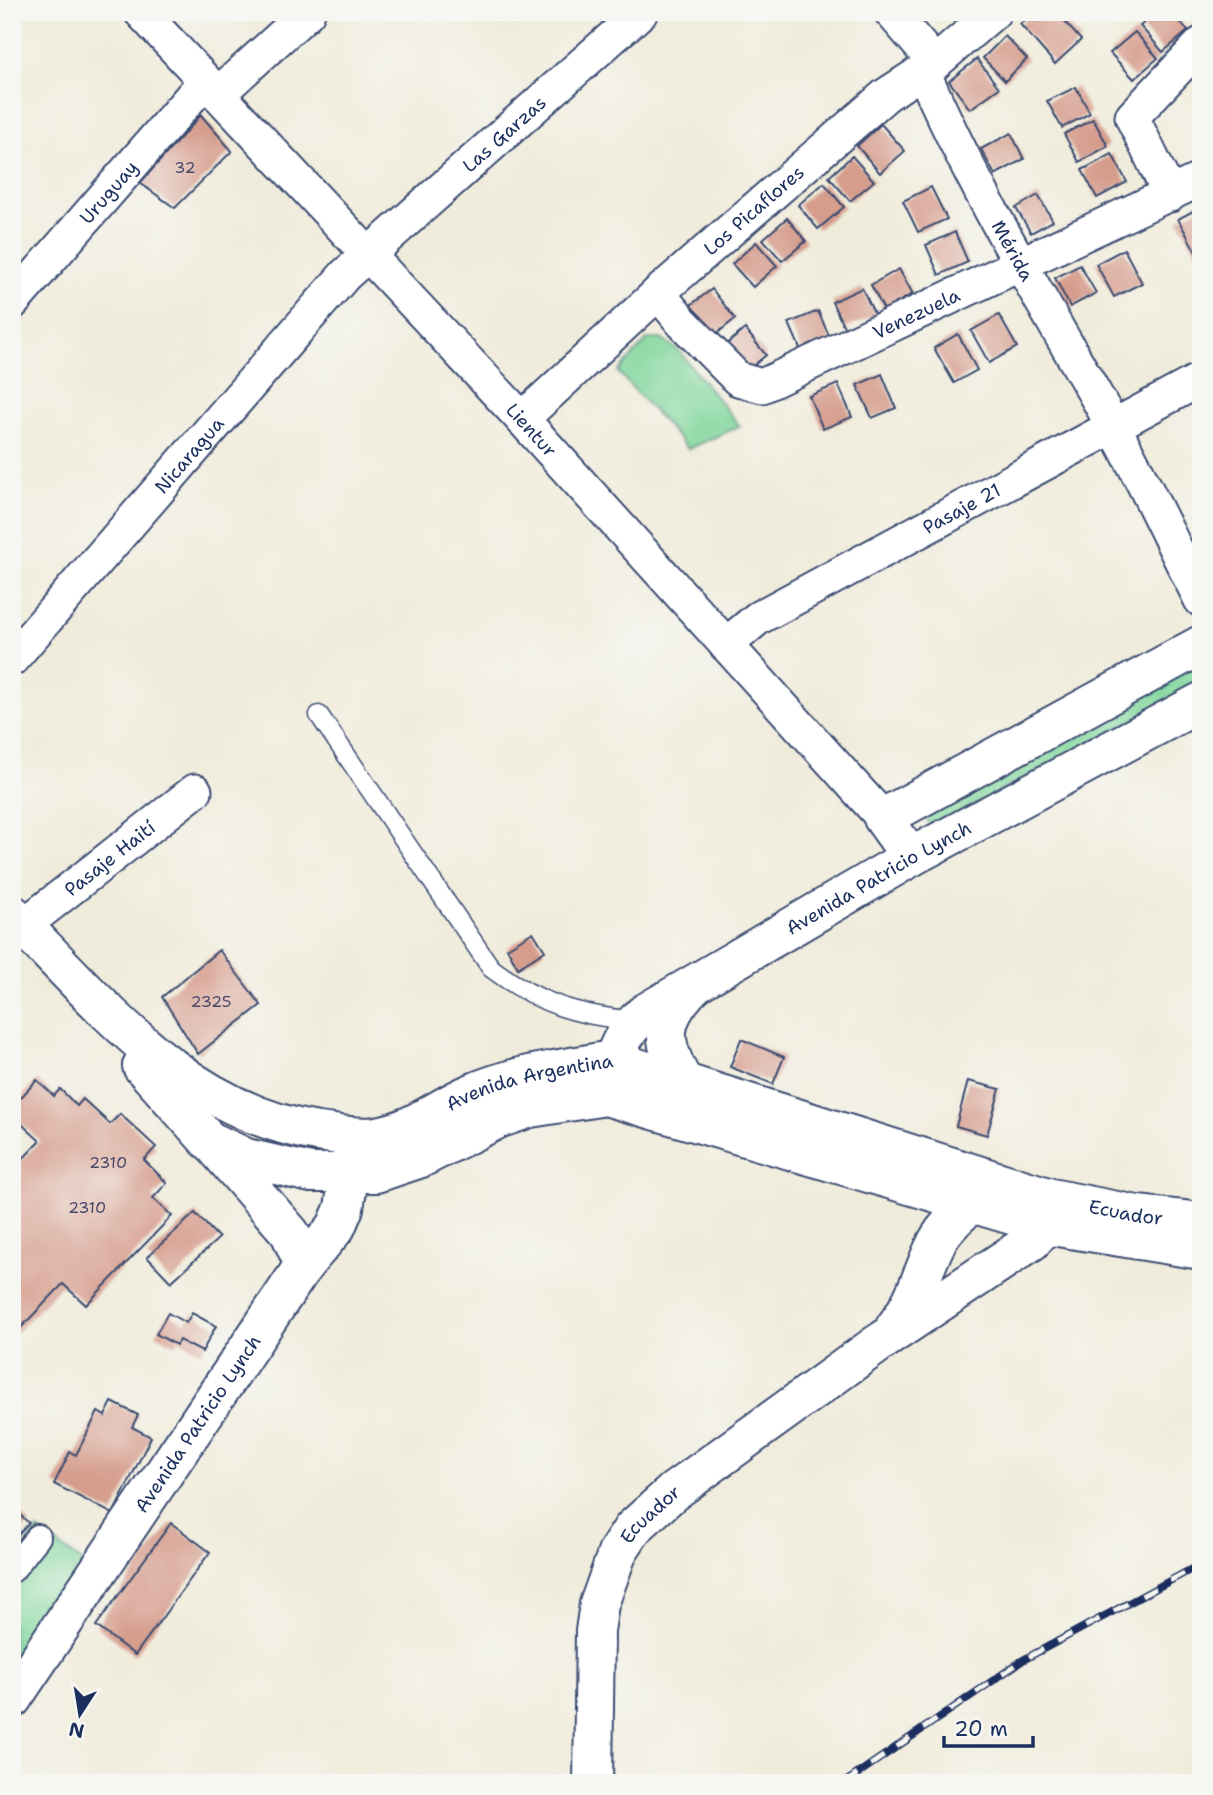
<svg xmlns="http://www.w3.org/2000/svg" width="1213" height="1795" font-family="'Shantell Sans',sans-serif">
<rect width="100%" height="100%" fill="#f6f6f2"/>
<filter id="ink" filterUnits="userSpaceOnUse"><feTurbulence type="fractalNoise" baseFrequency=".0143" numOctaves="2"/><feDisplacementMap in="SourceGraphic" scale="14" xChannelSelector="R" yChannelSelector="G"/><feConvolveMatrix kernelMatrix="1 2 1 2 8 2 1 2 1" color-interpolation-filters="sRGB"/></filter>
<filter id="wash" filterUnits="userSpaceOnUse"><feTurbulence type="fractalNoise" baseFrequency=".00686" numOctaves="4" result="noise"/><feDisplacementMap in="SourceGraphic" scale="28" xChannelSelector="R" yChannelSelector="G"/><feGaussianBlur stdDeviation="1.57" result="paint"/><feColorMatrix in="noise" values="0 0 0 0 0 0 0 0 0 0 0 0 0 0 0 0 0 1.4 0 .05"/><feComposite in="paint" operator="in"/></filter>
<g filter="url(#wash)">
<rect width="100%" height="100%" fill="#f0ecdb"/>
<g fill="#7ed59a" stroke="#4c827c" stroke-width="2">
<polygon points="648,339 661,339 678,350 740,426 688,449 618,372"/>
<polygon points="1201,662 1201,685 934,826 927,821 924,813"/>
<polygon points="38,1530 89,1567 12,1678 12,1563"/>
</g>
<g id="blocks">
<g fill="#d69d8d">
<polygon points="1034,12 1056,12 1081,40 1055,64 1020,24"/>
<polygon points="1157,12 1172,12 1188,31 1163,52 1140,26"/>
<polygon points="1135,32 1158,58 1134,79 1110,53"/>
<polygon points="1005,36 1027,59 1005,81 983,58"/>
<polygon points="977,59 999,88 970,109 949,81"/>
<polygon points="1076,87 1090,113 1062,128 1047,101"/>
<polygon points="201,115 232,151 175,208 140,183"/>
<polygon points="1093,119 1108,146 1079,162 1064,134"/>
<polygon points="881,124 905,151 880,173 857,146"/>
<polygon points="1011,133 1024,159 995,175 981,149"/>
<polygon points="1112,154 1127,182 1097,198 1082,170"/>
<polygon points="852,156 874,181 850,201 829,177"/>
<polygon points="824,183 844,207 818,229 798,205"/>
<polygon points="931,187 947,219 918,232 903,201"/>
<polygon points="1038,195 1053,221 1031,233 1016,208"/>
<polygon points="1201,207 1201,252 1197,254 1178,219"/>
<polygon points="787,218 806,241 782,261 763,239"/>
<polygon points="955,232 968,262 939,275 926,245"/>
<polygon points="756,242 777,266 753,287 732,264"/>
<polygon points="1124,249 1142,283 1114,297 1096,264"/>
<polygon points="1080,265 1096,293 1070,307 1055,278"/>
<polygon points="899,269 913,294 884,310 871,285"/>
<polygon points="862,288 875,315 845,329 832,302"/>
<polygon points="712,289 735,319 711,338 687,308"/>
<polygon points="818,311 831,340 802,353 789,323"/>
<polygon points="999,315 1017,347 989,363 971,331"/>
<polygon points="745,329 766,355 742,375 721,349"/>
<polygon points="958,334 977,370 954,383 934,348"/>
<polygon points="882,374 896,408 872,418 857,385"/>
<polygon points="838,384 852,417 823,429 809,396"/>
<polygon points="533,932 545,951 518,968 507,948"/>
<polygon points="219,950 261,1005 198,1054 162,997"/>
<polygon points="741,1039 784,1057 773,1084 730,1067"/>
<polygon points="37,1080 54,1096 60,1089 77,1106 83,1099 110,1124 120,1114 156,1147 144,1160 167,1183 153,1198 172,1216 86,1305 63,1284 12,1337 12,1170 40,1141 12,1115 12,1107"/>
<polygon points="968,1081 1000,1089 987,1135 956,1126"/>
<polygon points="195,1213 219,1238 171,1282 147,1257"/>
<polygon points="168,1313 186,1323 192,1313 216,1326 202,1352 179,1340 176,1345 156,1334"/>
<polygon points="112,1402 138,1415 132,1427 151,1437 113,1514 54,1484 70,1452 76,1455 98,1412 105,1416"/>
<polygon points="12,1508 29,1523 12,1542"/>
<polygon points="171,1523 210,1552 135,1655 96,1626"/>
</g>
</g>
</g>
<g filter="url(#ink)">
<use href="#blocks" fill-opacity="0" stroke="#3b4b71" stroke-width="2"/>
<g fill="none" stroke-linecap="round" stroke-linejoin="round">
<g stroke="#3b4b71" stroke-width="21">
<path id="service" d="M319,715L491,968C539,1004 575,1015 635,1021"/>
</g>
<g stroke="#3b4b71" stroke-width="28">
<polyline id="pedestrian" points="12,1570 38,1537"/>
</g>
<g stroke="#3b4b71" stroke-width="37">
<g id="minor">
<path id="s1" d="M141,12L522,419L883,818"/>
<polyline points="891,12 935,63"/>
<path id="s2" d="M923,71C976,194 1046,307 1112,424C1144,481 1171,541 1201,600"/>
<polyline points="218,94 308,12"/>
<polyline points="1170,195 1132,117 1201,44"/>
<path id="s3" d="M658,293L682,322L738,379L762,386L1201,179"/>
<path id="s4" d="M12,303L205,81"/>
<path id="s5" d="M522,419L658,293L886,95L935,63L994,12"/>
<path id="s6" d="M726,645L758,618L1201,379"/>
<path id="s7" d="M12,659L345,275L641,12"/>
<path id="s8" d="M23,926L195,791"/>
</g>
</g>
<g stroke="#3b4b71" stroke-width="42">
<g id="tertiary">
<polyline points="911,857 883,818 1201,645"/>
<path id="s9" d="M606,1094C612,1061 618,1035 645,1013L911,857L1201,702"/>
<path id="s10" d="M12,1699L304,1265L336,1227L344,1208L355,1139"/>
</g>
</g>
<g stroke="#3b4b71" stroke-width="42">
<g id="secondary">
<path id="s11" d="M12,914C100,1004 187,1112 318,1132C336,1134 357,1139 376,1136C413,1131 438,1107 472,1093C516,1074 565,1068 612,1060L1051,1198L1137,1215L1201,1222"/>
<polyline points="142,1066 208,1140 246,1158 311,1173 376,1173 421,1158 498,1119 530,1108 606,1096 1046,1225 1201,1250"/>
<path d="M684,1083C660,1041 659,1019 695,984"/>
<polyline points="217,1149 290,1233 304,1265"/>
<path d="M895,1327C915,1302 921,1276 934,1248C944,1225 970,1203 992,1191"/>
<path id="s12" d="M593,1783L595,1631L599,1604L618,1551L633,1528L673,1492L879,1343L1032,1241L1046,1225L1050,1203"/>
</g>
</g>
<use href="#service" stroke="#fff" stroke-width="18"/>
<use href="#pedestrian" stroke="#fff" stroke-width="24"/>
<use href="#minor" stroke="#fff" stroke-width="33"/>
<use href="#tertiary" stroke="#fff" stroke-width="38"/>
<use href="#secondary" stroke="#fff" stroke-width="38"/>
<g stroke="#1b2f5e" stroke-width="8">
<polyline id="rail" points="844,1783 1023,1660 1201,1564"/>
</g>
<use href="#rail" stroke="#f6f6f2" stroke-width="5" stroke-dasharray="16" stroke-linecap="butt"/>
</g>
</g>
<g text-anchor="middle" stroke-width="5" stroke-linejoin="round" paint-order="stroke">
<g font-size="16" fill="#4a4a6a">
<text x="185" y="173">32</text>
<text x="211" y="1007">2325</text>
<text x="108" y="1168">2310</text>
<text x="87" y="1213">2310</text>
</g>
<g font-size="19" fill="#1b2f5e" stroke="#f6f6f2">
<text dy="7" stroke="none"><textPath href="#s7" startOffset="721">Las Garzas</textPath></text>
<text dy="7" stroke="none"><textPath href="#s4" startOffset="147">Uruguay</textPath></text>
<text dy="7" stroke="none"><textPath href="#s5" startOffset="312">Los Picaflores</textPath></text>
<text dy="7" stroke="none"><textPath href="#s2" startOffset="201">Mérida</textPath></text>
<text dy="7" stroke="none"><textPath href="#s3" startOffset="313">Venezuela</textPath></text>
<text dy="7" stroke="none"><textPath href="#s1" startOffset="572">Lientur</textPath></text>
<text dy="7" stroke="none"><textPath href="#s7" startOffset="270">Nicaragua</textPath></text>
<text dy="7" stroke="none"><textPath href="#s6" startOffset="273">Pasaje 21</textPath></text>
<text dy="7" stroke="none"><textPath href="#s8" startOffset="110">Pasaje Haití</textPath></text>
<text dy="7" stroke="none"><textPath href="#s9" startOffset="362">Avenida Patricio Lynch</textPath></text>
<text dy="7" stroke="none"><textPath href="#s11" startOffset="606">Avenida Argentina</textPath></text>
<text dy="7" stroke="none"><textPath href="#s11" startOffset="1228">Ecuador</textPath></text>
<text dy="7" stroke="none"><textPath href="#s10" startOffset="332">Avenida Patricio Lynch</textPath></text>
<text dy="7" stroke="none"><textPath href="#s12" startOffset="285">Ecuador</textPath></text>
</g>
</g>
<rect width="1213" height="1795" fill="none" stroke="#f6f6f2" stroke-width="42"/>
<g transform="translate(80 1714) rotate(192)" stroke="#f6f6f2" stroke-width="5" paint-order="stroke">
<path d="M0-5L12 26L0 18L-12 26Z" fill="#1b2f5e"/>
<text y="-10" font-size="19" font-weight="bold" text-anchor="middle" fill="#1b2f5e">N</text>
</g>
<path d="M944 1736v10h89v-10" fill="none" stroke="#1b2f5e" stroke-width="3.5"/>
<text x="954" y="1736" font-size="21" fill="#1b2f5e" stroke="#f6f6f2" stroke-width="5" paint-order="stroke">20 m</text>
</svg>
